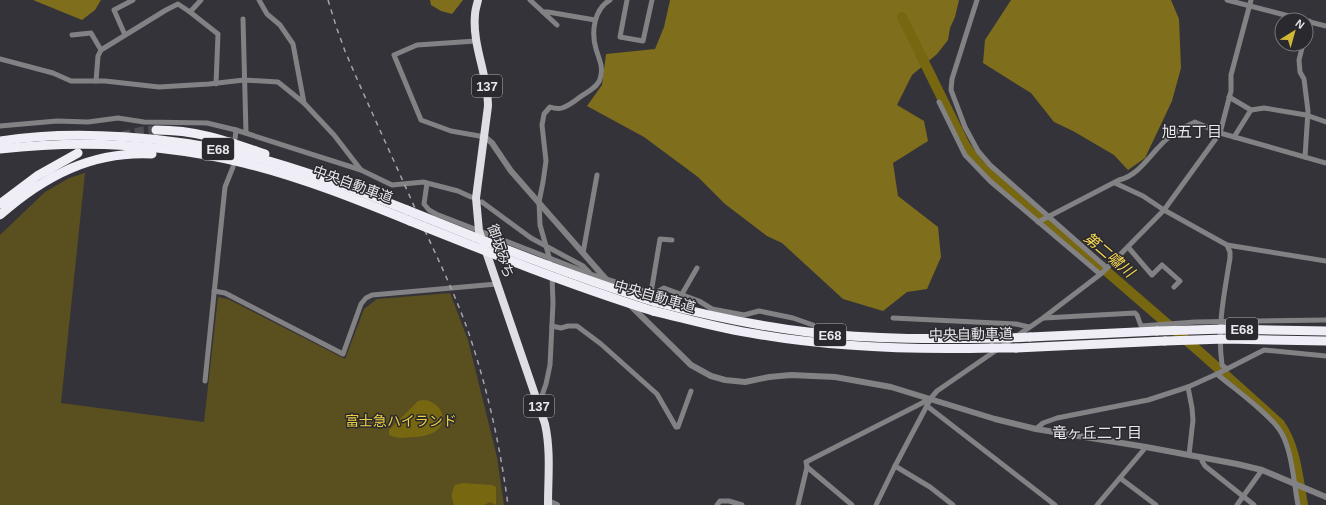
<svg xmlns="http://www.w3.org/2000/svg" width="1326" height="505" font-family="Helvetica,'Noto Sans JP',sans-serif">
<rect width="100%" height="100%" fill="#343339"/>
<polygon fill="#5a4f1f" points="85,173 61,403 204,422 218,297 228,299 345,359 364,309 377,299 450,293 468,340 497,457 504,505 0,505 0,235 45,192 69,178"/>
<g fill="#7f6e1c">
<polygon points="33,0 101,0 95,10 82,20"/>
<polygon points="430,0 463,0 452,14 441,11 431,5"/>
<polygon points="670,0 959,0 955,17 950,28 948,40 937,54 912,75 897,105 924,121 928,141 893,163 898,196 938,227 941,257 927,289 907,292 883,311 843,299 782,243 767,236 725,204 698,177 644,137 587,106 602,85 606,54 655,49 664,27"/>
<polygon points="1011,0 1171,0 1179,19 1181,68 1172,101 1145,158 1128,170 1114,155 1073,131 1054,122 1031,93 983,63 985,40"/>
</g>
<g fill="#786711">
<path d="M423,400C434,400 446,411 442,423C438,434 423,437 413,437C404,438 398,439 389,435V430L418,401Z"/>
<path d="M463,483L492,485L496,487V505L490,502L484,505H454C451,497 451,493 455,485Z"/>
</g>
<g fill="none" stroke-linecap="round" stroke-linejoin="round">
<path stroke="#786711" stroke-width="10" d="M902,17L965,145L972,155L980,165L1014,196L1043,221L1061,232L1201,353L1280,424C1296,447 1298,478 1303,505"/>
<polyline stroke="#4f4e54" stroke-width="9" stroke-dasharray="9 4.5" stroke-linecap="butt" points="122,136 143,131 156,130"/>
<g stroke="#828184" stroke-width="5">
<polyline points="201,0 190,12 218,34 216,84"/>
<polyline points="259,0 267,14 280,25 293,44 304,103"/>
<polyline points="530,0 557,25"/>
<polyline points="627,0 620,37 643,41 652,0"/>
<polyline points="977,0 952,79 951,90 965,127 978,151 990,165 1107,268"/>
<polyline points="1227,0 1304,20"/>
<polyline points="543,12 548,12 595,20"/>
<polyline points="243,19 246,133"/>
<polyline points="1306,21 1326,26"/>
<polyline points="1306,32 1309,21"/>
<polyline points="72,35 91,33 101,50 98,56 96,81"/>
<polyline points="125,35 114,10 133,0"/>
<polyline points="476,41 417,45 394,55 421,120 451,131 485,137"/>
<polyline points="1303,44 1299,60 1300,72 1304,79 1308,111 1305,157"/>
<polyline points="101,50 166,10 178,4 190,12"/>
<polyline points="0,59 53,73 71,81 105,81 159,87 209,84 244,80 278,82 304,103 334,135 361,170 392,185 424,182 427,183 424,204 429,210 436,214 593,275 651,293 655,293 664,288 699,301 712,309 744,315 759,311 793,318 813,325"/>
<polyline points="1229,97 1251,110 1264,108 1306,115 1326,122"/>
<polyline points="939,102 965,155 990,181 1100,274"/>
<polyline points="0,126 57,121 88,122 118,118 144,122 207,123 236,130 361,170"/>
<polyline points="1234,137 1251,110"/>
<polyline points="235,139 236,130"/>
<polyline points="427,183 458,191 471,197"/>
<polyline points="1115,183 1143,196 1164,210 1227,245 1326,261"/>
<polyline points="482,202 531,238 583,266 589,272"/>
<path d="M1038,222L1119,180C1136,176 1146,161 1157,149C1166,138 1181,128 1195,122L1220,133L1326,163"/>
<path d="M1227,245L1230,252V258C1224,295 1217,327 1222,365L1227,369"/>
<polyline points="1128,247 1152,275 1162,265 1180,281 1174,287"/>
<polyline points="583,253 597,175"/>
<path d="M550,260L540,225L539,202L543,182L546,161L542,125L544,114L550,107C553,108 559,109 562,108C568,106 575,101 580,97C587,92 598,87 600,79C604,68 599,59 596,49C591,32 594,9 610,0"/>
<polyline points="214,291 225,293 343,354 361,304 366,298 372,295 497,284"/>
<polyline points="651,293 660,239 672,240"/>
<polyline points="682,294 697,268"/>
<polyline points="893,318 1016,324 1029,327"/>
<polyline points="1044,318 1135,313 1137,315 1141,326 1195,322 1326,320"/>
<polyline points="552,326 561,328 568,326 577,326 601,344 657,394 676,427 678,427 691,391"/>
<path d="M1217,374C1233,388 1273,416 1282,434C1292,452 1294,484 1298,505"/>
<polyline points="205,381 225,187 233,167"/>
<polyline points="1188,387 1192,408 1193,420 1189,455"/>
<polyline points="539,404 546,384 550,365 553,303 552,276"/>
<polyline points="927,406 1055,505"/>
<polyline points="1036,429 1043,423 1057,418 1148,400 1188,387 1219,373 1264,350 1326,356"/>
<polyline points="1202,457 1202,461 1205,466 1254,505"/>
<polyline points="895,466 930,487 953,505"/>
<polyline points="1120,478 1156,505"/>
<polyline points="717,505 720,501 729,501 742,505"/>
<polyline points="798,505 807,467"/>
<polyline points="852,505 807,467 806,462 930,399"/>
<polyline points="876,505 895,466 931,398 937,391 1043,318 1102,273 1164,210 1220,133 1231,91 1231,75 1251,0"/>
<polyline points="1097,505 1146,447"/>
<polyline points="1237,505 1262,470"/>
</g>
<g stroke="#828184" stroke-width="6">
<polyline points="485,137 492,143 511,171 612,286"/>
<polyline points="630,305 691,365 711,376 725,380 745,382 769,377 791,375 835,377 891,387 995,419 1036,429 1146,447 1237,464 1262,470 1326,497"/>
<polyline points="548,501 557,505"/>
</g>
<path stroke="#e0dee5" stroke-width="8" d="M478,0C477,5 475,10 475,15C472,45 488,75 488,106L476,198L479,231L545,424C551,451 548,478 548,505"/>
<g stroke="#efedf5" stroke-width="9">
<path d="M156,130C198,130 227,141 265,154"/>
<path d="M0,141C76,129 172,137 247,155C302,169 355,189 407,210"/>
<path d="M0,149C81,140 165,144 244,163C301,177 356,199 410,221"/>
<polyline points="0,204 37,176 78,153"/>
<path d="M0,215C44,176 92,151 152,154"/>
<path d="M655,302C706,315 756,326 808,332C874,340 941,339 1008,338"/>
<path d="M653,311C687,319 721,329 756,334C835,348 913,350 992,348"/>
<polyline points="1030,337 1157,331"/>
<polyline points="1016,348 1165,341"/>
</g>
<path stroke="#a5a4a9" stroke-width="1.5" stroke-dasharray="5 5" stroke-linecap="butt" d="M328,0L337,29L345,51C371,112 399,171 425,231C440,263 455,295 467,328C487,386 500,445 508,505"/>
<g stroke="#efedf5" stroke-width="9">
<path d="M407,210C489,243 571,276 655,302"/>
<path d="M410,221C490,253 570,285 653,311"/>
<polyline points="1157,331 1225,329 1326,331"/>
<polyline points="1008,338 1030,337"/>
<polyline points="1165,341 1225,339 1326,341"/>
<polyline points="992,348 1016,348"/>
</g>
</g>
<g text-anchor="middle" stroke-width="3" stroke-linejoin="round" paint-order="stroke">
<g fill="#2a292e" stroke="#b0afb3" stroke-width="1">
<rect x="472" y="75" width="30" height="22" rx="3"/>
<rect x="202" y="138" width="32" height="22" rx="3"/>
<rect x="1226" y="318" width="32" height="22" rx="3"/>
<rect x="814" y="324" width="32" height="22" rx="3"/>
<rect x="524" y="395" width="30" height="22" rx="3"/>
</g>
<g font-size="13" font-weight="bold" fill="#e9e8ec">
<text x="487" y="91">137</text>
<text x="218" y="154">E68</text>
<text x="1242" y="334">E68</text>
<text x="830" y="340">E68</text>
<text x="539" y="411">137</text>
</g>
<g font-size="14" fill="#e9e8ec" stroke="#2a292e">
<text transform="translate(353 184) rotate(20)" y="5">中央自動車道</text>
<text transform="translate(501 251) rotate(72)" y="5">御坂みち</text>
<text transform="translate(655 296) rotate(16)" y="5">中央自動車道</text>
<text transform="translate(971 334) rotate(-1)" y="5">中央自動車道</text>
</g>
<g font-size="14" fill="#eccf43" stroke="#2a292e">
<text x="401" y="426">富士急ハイランド</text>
</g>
<g font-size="15" fill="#e9e8ec" stroke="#2a292e">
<text x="1192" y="137">旭五丁目</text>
<text x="1097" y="438">竜ヶ丘二丁目</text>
</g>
<g font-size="15" font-style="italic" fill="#f7d950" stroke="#2a292e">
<text transform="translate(1109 255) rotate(40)" y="5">第二嘯川</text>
</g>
</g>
<g transform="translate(1294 32) rotate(37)"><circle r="19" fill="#2a292e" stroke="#76757a"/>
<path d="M0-3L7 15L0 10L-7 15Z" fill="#d2b736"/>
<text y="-6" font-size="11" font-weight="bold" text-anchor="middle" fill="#e9e8ec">N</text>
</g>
</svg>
